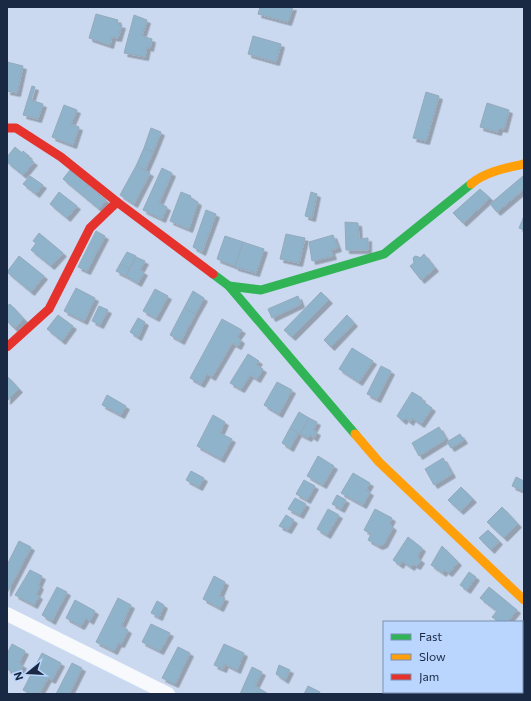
<svg xmlns="http://www.w3.org/2000/svg" width="531" height="701" font-family="Commissioner,sans-serif">
<defs>
<filter id="shadow"><feDropShadow dx="3.5" dy="3.5" stdDeviation="0" flood-color="#0004"/></filter>
</defs>
<rect width="100%" height="100%" fill="#cad9ef"/>
<g fill="#8fb3cb" stroke="#94aabc" filter="url(#shadow)">
<polygon points="260,7 293,7 288,22 258,14"/>
<polygon points="96,14 118,20 117,24 122,25 118,38 112,37 110,45 89,38"/>
<polygon points="134,15 147,20 142,36 152,39 150,48 147,47 145,57 124,53"/>
<polygon points="253,36 281,44 276,62 248,54"/>
<polygon points="7,62 23,66 17,93 7,91"/>
<polygon points="32,86 35,87 31,100 43,104 38,119 23,115"/>
<polygon points="426,92 439,96 426,141 413,138"/>
<polygon points="487,103 509,110 504,129 499,128 498,132 480,127"/>
<polygon points="64,105 77,110 71,124 79,127 73,145 52,137"/>
<polygon points="151,128 161,132 153,152 144,148"/>
<polygon points="15,147 22,153 23,151 29,156 27,157 34,162 23,175 7,162 7,157"/>
<polygon points="144,148 153,152 145,170 136,166"/>
<polygon points="136,166 150,173 134,204 120,195"/>
<polygon points="162,168 172,173 159,203 167,207 162,219 143,210"/>
<polygon points="70,170 106,200 99,209 63,179"/>
<polygon points="30,176 43,185 36,194 23,184"/>
<polygon points="523,176 524,189 497,212 490,204"/>
<polygon points="480,189 490,198 463,223 453,213"/>
<polygon points="59,192 77,206 67,218 50,204"/>
<polygon points="181,192 191,196 190,198 198,202 189,229 170,221"/>
<polygon points="311,192 317,194 312,218 305,216"/>
<polygon points="206,210 216,214 202,252 193,247"/>
<polygon points="524,216 524,230 519,228"/>
<polygon points="345,222 358,223 359,239 368,238 368,250 346,250"/>
<polygon points="96,231 105,236 87,271 78,267"/>
<polygon points="39,233 63,253 51,266 31,250 36,243 33,241"/>
<polygon points="286,234 305,238 299,263 280,259"/>
<polygon points="333,235 338,248 331,250 333,256 312,261 309,242"/>
<polygon points="225,236 243,242 235,266 217,259"/>
<polygon points="243,242 264,249 256,273 235,267"/>
<polygon points="127,252 136,256 129,269 120,264"/>
<polygon points="424,254 435,268 421,280 410,266 414,263 413,258 415,256 419,257 420,258"/>
<polygon points="19,256 44,276 31,292 7,272"/>
<polygon points="136,257 145,261 140,270 144,272 138,283 126,276"/>
<polygon points="120,264 129,269 126,276 116,271"/>
<polygon points="76,288 95,298 84,321 64,311"/>
<polygon points="155,289 168,296 156,318 143,311"/>
<polygon points="193,291 204,298 195,314 184,308"/>
<polygon points="321,292 329,300 292,337 284,330"/>
<polygon points="298,296 301,304 272,318 268,309"/>
<polygon points="10,304 24,319 14,328 7,321 7,306"/>
<polygon points="99,306 108,310 100,325 92,321"/>
<polygon points="184,308 195,314 181,341 170,335"/>
<polygon points="58,315 73,326 62,341 47,329"/>
<polygon points="347,315 354,323 331,347 324,340"/>
<polygon points="138,318 145,322 138,337 130,332"/>
<polygon points="222,319 242,330 237,337 241,340 238,346 232,343 212,377 207,374 201,384 190,378"/>
<polygon points="352,348 373,361 359,382 339,369"/>
<polygon points="248,354 259,361 256,365 263,369 257,379 250,375 241,389 230,383"/>
<polygon points="381,366 391,371 377,399 367,394"/>
<polygon points="7,376 19,389 7,401"/>
<polygon points="277,382 292,390 279,414 264,405"/>
<polygon points="412,392 422,398 421,400 432,408 421,424 412,418 410,422 405,418 403,421 397,416"/>
<polygon points="107,395 126,406 121,415 102,405"/>
<polygon points="299,412 309,418 300,434 290,428"/>
<polygon points="213,415 225,422 220,433 232,439 221,459 197,446"/>
<polygon points="309,418 317,422 313,430 317,432 314,438 310,435 308,438 300,434"/>
<polygon points="439,427 446,439 419,456 412,443"/>
<polygon points="290,428 298,433 290,448 282,443"/>
<polygon points="460,434 464,440 451,448 447,442"/>
<polygon points="318,456 334,466 323,485 307,476"/>
<polygon points="443,458 452,474 434,485 425,469"/>
<polygon points="191,471 204,478 199,487 186,480"/>
<polygon points="353,473 370,483 366,490 370,492 363,505 341,493"/>
<polygon points="516,477 524,481 524,491 512,486"/>
<polygon points="304,480 315,486 307,500 296,494"/>
<polygon points="461,487 473,499 460,511 448,500"/>
<polygon points="337,495 346,500 341,509 332,504"/>
<polygon points="295,498 306,504 300,515 288,509"/>
<polygon points="502,507 518,524 504,538 487,522"/>
<polygon points="328,509 339,515 327,535 317,529"/>
<polygon points="375,509 392,518 389,524 393,527 384,544 379,546 368,540 371,534 364,530"/>
<polygon points="286,515 294,520 288,530 279,526"/>
<polygon points="488,530 499,541 491,550 479,538"/>
<polygon points="408,537 422,548 417,557 421,560 417,566 413,564 411,567 402,561 400,565 393,560"/>
<polygon points="19,541 31,547 7,593 7,565"/>
<polygon points="442,546 458,562 449,573 444,570 443,573 431,565"/>
<polygon points="30,570 42,576 38,585 40,586 36,594 39,596 34,605 15,595"/>
<polygon points="469,572 476,577 467,590 460,585"/>
<polygon points="214,576 225,582 219,596 225,598 220,608 203,599"/>
<polygon points="57,587 67,592 52,621 42,615"/>
<polygon points="489,587 517,610 507,622 499,622 492,617 497,611 480,598"/>
<polygon points="118,598 131,605 121,626 128,630 121,644 118,643 114,651 96,642"/>
<polygon points="75,600 95,611 90,621 86,618 81,626 66,618"/>
<polygon points="157,601 164,605 159,617 151,613"/>
<polygon points="151,624 170,633 160,651 142,642"/>
<polygon points="12,644 25,651 19,663 23,665 18,675 7,669 7,654"/>
<polygon points="224,644 244,653 237,670 225,664 223,669 214,665"/>
<polygon points="178,647 190,653 175,684 162,678"/>
<polygon points="42,653 61,663 52,680 48,678 39,694 30,694 23,690"/>
<polygon points="72,663 82,668 69,694 56,694"/>
<polygon points="279,665 290,670 285,680 276,674"/>
<polygon points="252,667 262,672 255,686 267,693 267,694 240,694"/>
<polygon points="308,686 320,692 319,694 304,694"/>
<polygon points="446,692 467,692 466,694 445,694"/>
</g>
<g fill="none" stroke-linecap="round" stroke-linejoin="round">
<polyline stroke="#f7f9fd" stroke-width="14" points="7,614 168,694"/>
<g stroke="#30b455" stroke-width="9">
<polyline points="213,274 229,286 355,434"/>
<polyline points="229,286 261,290 384,254 471,184"/>
<polyline points="502,694 503,692"/>
</g>
<g stroke="#ff9f0a" stroke-width="9">
<path d="M471,184C485,172 506,168 524,164"/>
<polyline points="355,434 379,462 524,600"/>
<polyline points="522,641 524,635"/>
</g>
<g stroke="#e5322d" stroke-width="9">
<polyline points="7,128 16,128 61,157 117,202 213,274"/>
<polyline points="7,347 49,309 90,228 117,202"/>
</g>
</g>
<rect width="531" height="701" fill="none" stroke="#192943" stroke-width="16"/>
<rect x="383" y="621" width="140" height="72" fill="#bbd6fe" stroke="#7a91b3"/>
<rect x="391" y="634" width="20" height="6" fill="#30b455" stroke="#7a91b3"/>
<text x="419" y="641" font-size="12" fill="#192943">Fast</text>
<rect x="391" y="654" width="20" height="6" fill="#ff9f0a" stroke="#7a91b3"/>
<text x="419" y="661" font-size="12" fill="#192943">Slow</text>
<rect x="391" y="674" width="20" height="6" fill="#e5322d" stroke="#7a91b3"/>
<text x="419" y="681" font-size="12" fill="#192943">Jam</text>
<g transform="translate(28 673) rotate(252)" stroke="#bbd6fe" stroke-width="3" paint-order="stroke">
<path d="M0-3L7 15L0 10L-7 15Z" fill="#192943"/>
<text y="-6" font-size="11" font-weight="bold" text-anchor="middle" fill="#192943">N</text>
</g>
</svg>
